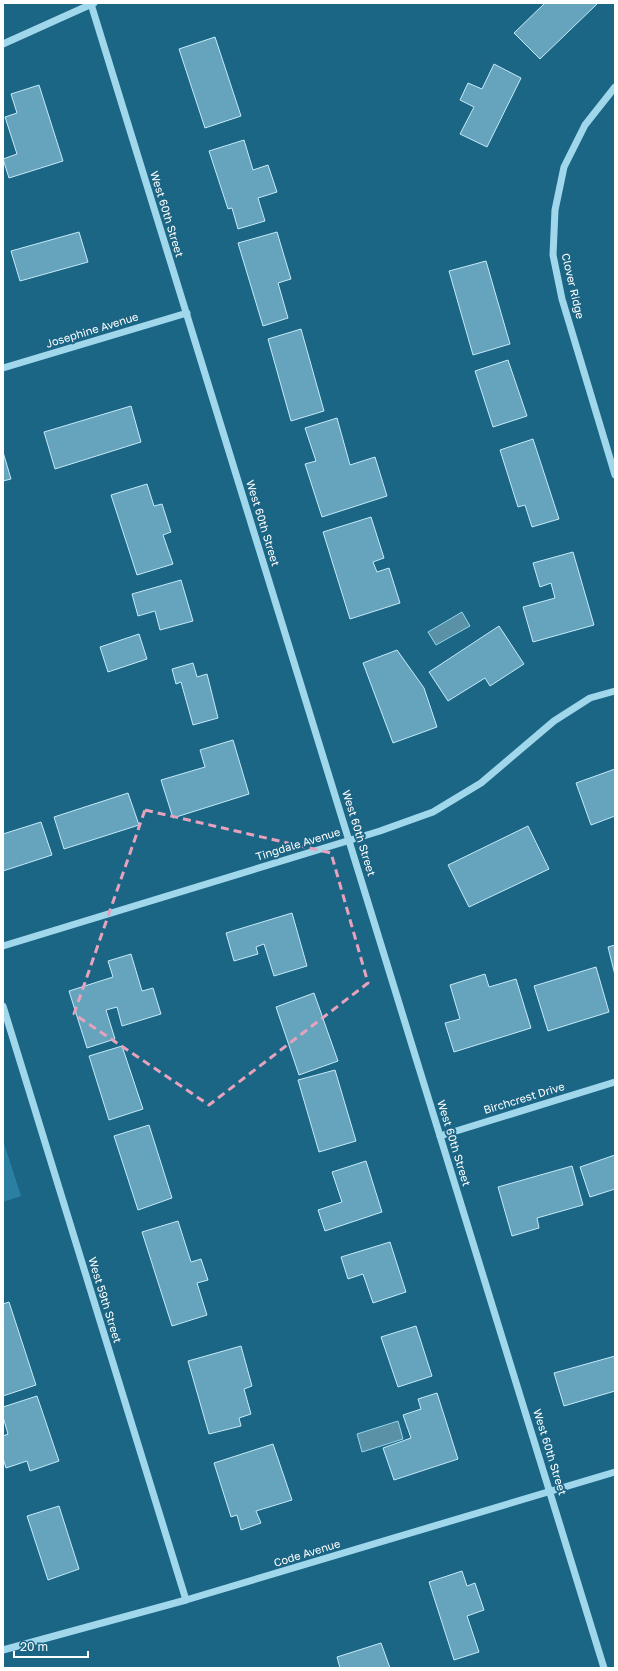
<svg xmlns="http://www.w3.org/2000/svg" width="618" height="1671" font-family="'Golos Text',sans-serif">
<rect width="100%" height="100%" fill="#1b6585"/>
<polygon fill="#2a7fa2" points="3,1140 21,1196 3,1202"/>
<g fill="#5b91a7" stroke="#94d5ed">
<polygon points="462,612 470,626 436,645 428,632"/>
<polygon points="398,1421 403,1439 362,1452 357,1434"/>
</g>
<g fill="#66a4bd" stroke="#c6eaf8">
<polygon points="545,3 598,3 540,59 514,33"/>
<polygon points="215,37 241,116 205,128 179,49"/>
<polygon points="494,64 521,78 487,147 460,134 474,107 460,100 468,83 482,89"/>
<polygon points="39,85 63,161 9,178 3,159 17,154 5,117 17,113 11,94"/>
<polygon points="244,140 253,170 268,165 277,192 258,198 265,221 238,229 232,208 228,209 209,151"/>
<polygon points="79,232 88,262 20,281 11,251"/>
<polygon points="277,232 291,279 278,283 288,318 263,326 238,243"/>
<polygon points="486,261 510,344 473,355 449,271"/>
<polygon points="301,329 324,411 291,421 268,339"/>
<polygon points="508,360 527,416 493,427 475,371"/>
<polygon points="131,406 141,442 55,469 44,432"/>
<polygon points="337,418 350,465 375,457 387,496 322,517 305,464 316,461 305,428"/>
<polygon points="533,439 559,519 532,527 525,505 518,507 500,450"/>
<polygon points="3,452 11,479 3,481"/>
<polygon points="147,484 154,506 162,504 171,532 163,535 173,564 137,575 111,495"/>
<polygon points="371,517 384,558 373,562 377,572 389,568 400,603 350,619 323,532"/>
<polygon points="573,552 594,625 533,642 523,607 555,598 551,583 540,587 533,563"/>
<polygon points="181,580 193,621 160,630 155,611 138,616 132,594"/>
<polygon points="499,626 524,664 490,686 485,678 448,701 429,672"/>
<polygon points="139,634 147,659 108,672 100,647"/>
<polygon points="397,650 424,688 437,727 393,743 363,663"/>
<polygon points="193,663 197,677 207,674 218,718 193,725 181,682 176,684 172,669"/>
<polygon points="233,740 249,794 173,818 161,780 205,767 200,750"/>
<polygon points="615,769 615,816 591,825 576,783"/>
<polygon points="128,793 139,825 64,849 54,817"/>
<polygon points="41,822 52,855 3,871 3,834"/>
<polygon points="528,826 549,869 469,907 448,865"/>
<polygon points="292,913 307,966 274,976 264,944 256,947 258,954 234,961 226,933"/>
<polygon points="615,945 615,975 608,947"/>
<polygon points="131,954 142,991 153,988 161,1014 122,1026 117,1007 106,1010 115,1039 87,1048 69,991 113,977 108,961"/>
<polygon points="596,967 609,1012 548,1031 534,986"/>
<polygon points="485,974 489,987 516,979 531,1028 454,1052 445,1023 460,1019 450,985"/>
<polygon points="314,993 338,1061 299,1075 276,1007"/>
<polygon points="122,1046 143,1109 109,1120 89,1056"/>
<polygon points="335,1070 356,1141 319,1152 298,1080"/>
<polygon points="149,1125 172,1198 138,1210 114,1136"/>
<polygon points="615,1155 615,1189 590,1197 580,1167"/>
<polygon points="366,1161 382,1212 325,1231 318,1210 342,1202 332,1172"/>
<polygon points="572,1166 583,1205 537,1218 539,1228 512,1236 498,1187"/>
<polygon points="178,1221 191,1262 201,1259 208,1280 197,1283 207,1315 172,1326 142,1232"/>
<polygon points="390,1242 406,1292 373,1303 363,1274 348,1279 341,1257"/>
<polygon points="9,1302 36,1385 3,1396 3,1304"/>
<polygon points="416,1326 432,1376 398,1387 381,1337"/>
<polygon points="241,1346 252,1386 244,1389 251,1414 239,1418 241,1426 209,1434 188,1361"/>
<polygon points="615,1356 615,1391 564,1406 554,1373"/>
<polygon points="437,1393 458,1459 394,1480 383,1448 411,1438 403,1415 421,1409 418,1399"/>
<polygon points="37,1396 59,1461 30,1471 27,1461 6,1468 3,1458 3,1436 8,1434 3,1417 3,1407"/>
<polygon points="273,1444 292,1500 256,1511 261,1523 241,1530 237,1515 231,1517 214,1463"/>
<polygon points="59,1506 79,1569 48,1580 27,1516"/>
<polygon points="462,1571 467,1586 475,1583 484,1610 467,1616 479,1652 454,1660 429,1582"/>
<polygon points="381,1643 390,1668 340,1668 337,1657"/>
</g>
<g fill="none" stroke-linecap="round" stroke-linejoin="round">
<g stroke="#a1d7eb" stroke-width="7">
<polyline points="91,4 604,1668"/>
<polyline points="3,44 94,3"/>
<polyline points="615,87 585,125 564,167 555,210 553,255 562,299 615,475"/>
<polyline points="3,368 187,313"/>
<polyline points="3,946 380,831 433,812 481,783 554,721 590,698 615,691"/>
<polyline points="3,1006 186,1600"/>
<polyline points="440,1136 615,1082"/>
<polyline points="3,1650 186,1600 615,1472"/>
</g>
</g>
<path fill="none" stroke="#e7a3bd" stroke-width="3" stroke-dasharray="8 5" stroke-linejoin="round" d="M145,810L331,853L368,983L209,1105L74,1014Z"/>
<g text-anchor="middle" stroke-width="4" stroke-linejoin="round" paint-order="stroke">
<g font-size="11" fill="#fff" stroke="#1b6585">
<text transform="translate(167 214) rotate(73)" y="4">West 60th Street</text>
<text transform="translate(573 286) rotate(77)" y="4">Clover Ridge</text>
<text transform="translate(92 330) rotate(-17)" y="4">Josephine Avenue</text>
<text transform="translate(263 523) rotate(73)" y="4">West 60th Street</text>
<text transform="translate(359 833) rotate(73)" y="4">West 60th Street</text>
<text transform="translate(298 844) rotate(-17)" y="4">Tingdale Avenue</text>
<text transform="translate(524 1098) rotate(-17)" y="4">Birchcrest Drive</text>
<text transform="translate(454 1143) rotate(73)" y="4">West 60th Street</text>
<text transform="translate(105 1300) rotate(73)" y="4">West 59th Street</text>
<text transform="translate(550 1452) rotate(73)" y="4">West 60th Street</text>
<text transform="translate(307 1553) rotate(-17)" y="4">Code Avenue</text>
</g>
</g>
<rect width="618" height="1671" fill="none" stroke="#ffffff" stroke-width="8"/>
<path d="M14 1651v6h74v-6" fill="none" stroke="#ffffff" stroke-width="2"/>
<text x="20" y="1651" font-size="12" fill="#ffffff" stroke="#1b6585" stroke-width="3" paint-order="stroke">20 m</text>
</svg>
